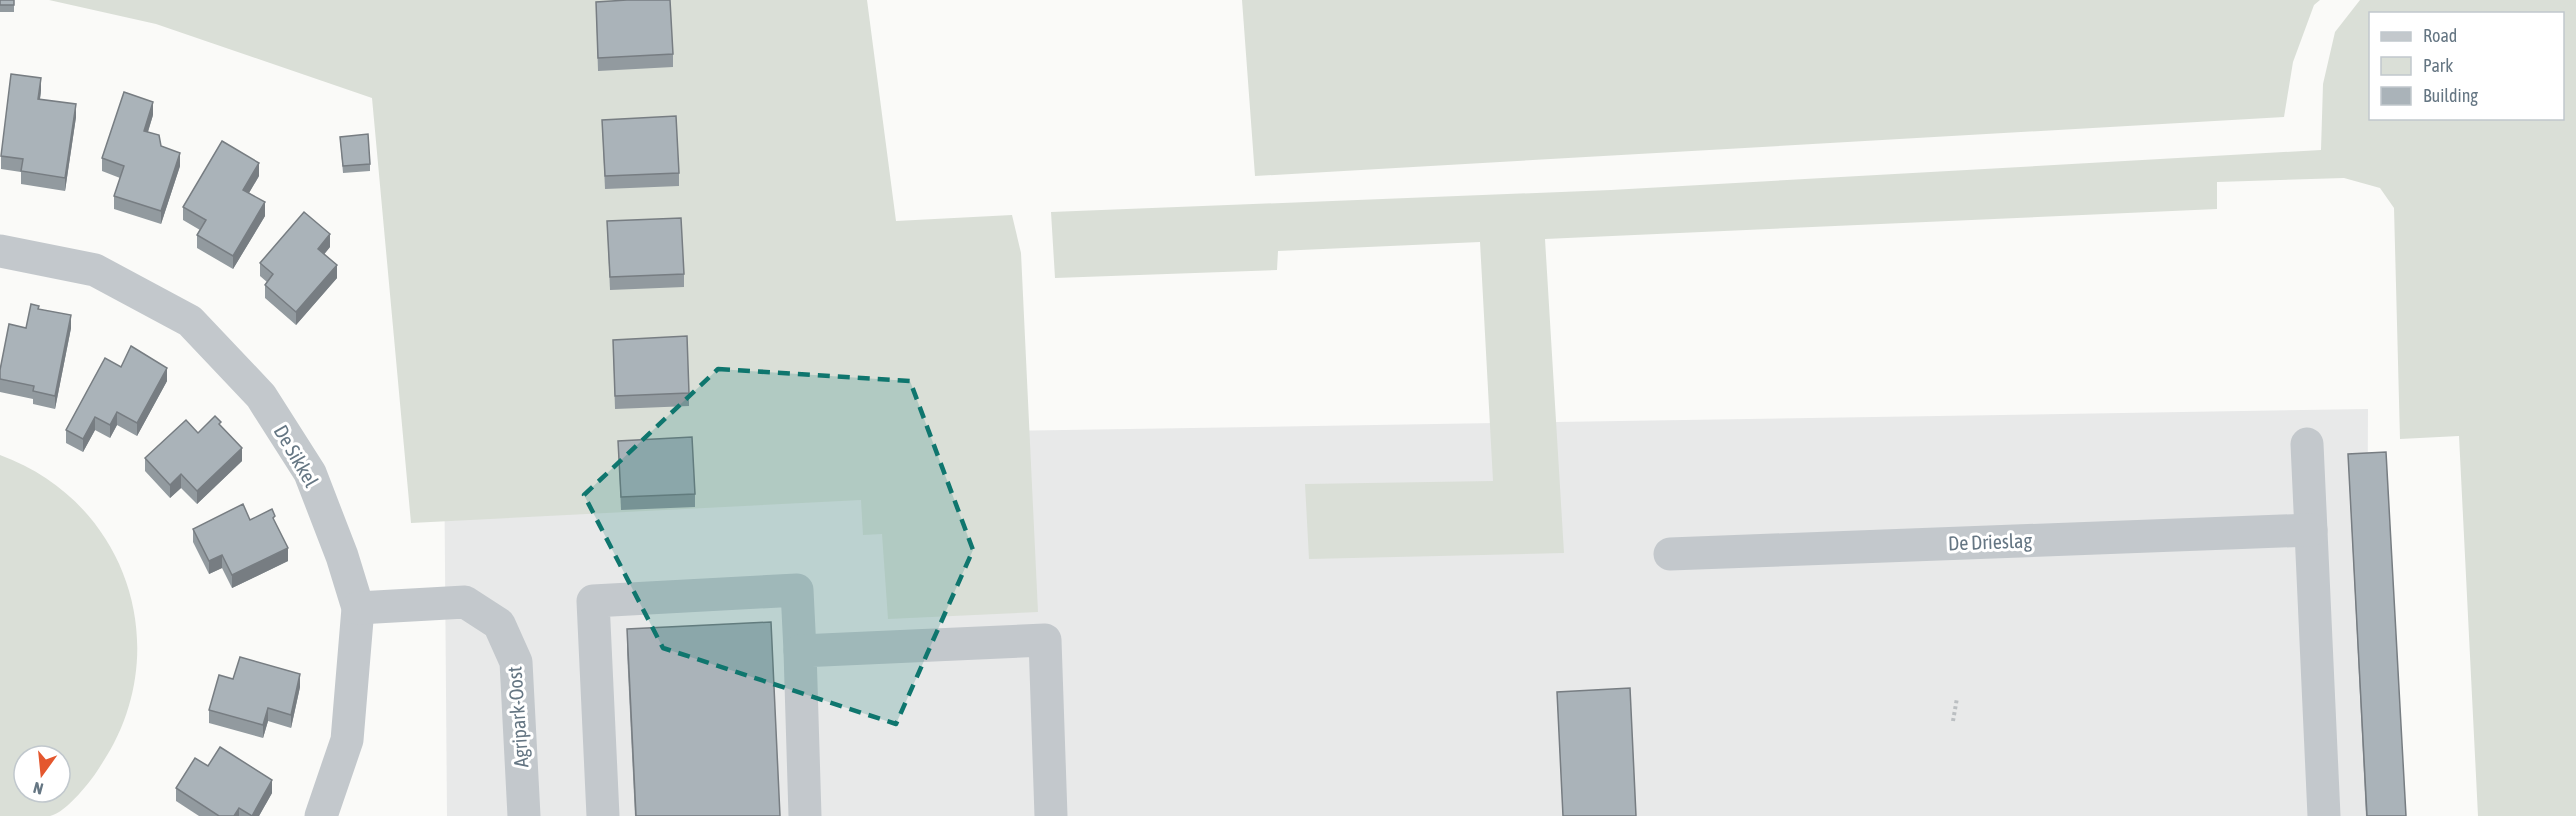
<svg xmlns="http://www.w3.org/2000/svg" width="2576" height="816" font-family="'Asap Condensed',sans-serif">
<rect width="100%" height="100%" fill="#fafaf8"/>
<polygon fill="#e8e9e9" points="2368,409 2366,816 447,816 444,440"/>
<g fill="#dadfd7" fill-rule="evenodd">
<polygon points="49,0 867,0 896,221 1012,215 1021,253 1038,612 888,619 882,534 863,535 861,500 411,523 372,98 156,24"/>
<polygon points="1242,0 2320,0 2314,5 2293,62 2284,117 1255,176"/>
<path d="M2360,0H2576V816H2478L2459,436L2400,439L2394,208L2380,188L2344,178L2217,182V209L1545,239L1564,553L1309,559L1305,484L1493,481L1480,242L1278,251L1277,270L1055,278L1051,212L1611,190L2321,150L2323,84L2335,32ZM2370,14H2562V118H2370Z"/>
<path d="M0,455C129,502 177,652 101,765C93,779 66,813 50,816C35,816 16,816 0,816ZM24,756H60V792H24Z"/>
</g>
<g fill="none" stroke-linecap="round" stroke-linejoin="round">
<polyline stroke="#bbbfc2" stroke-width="4" stroke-dasharray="3 3" stroke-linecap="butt" points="1953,721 1957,698"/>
<g stroke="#c3c8cc" stroke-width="33">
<polyline points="0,251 95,270 190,321 261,396 310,473 342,556 358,608 347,740 321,816"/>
<polyline points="2307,444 2324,816"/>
<polyline points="1670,554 2311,530"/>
<polyline points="358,608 465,602 499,624 516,662 524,816"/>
<polyline points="603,816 593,601 797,590 800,651"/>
<polyline points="805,816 800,651 1045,640 1051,816"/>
</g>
</g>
<g fill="#929a9f">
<rect x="0" y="0" width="14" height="12"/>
<polygon points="596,2 673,54 673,67 598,71"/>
<polygon points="41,91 40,99 76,117 65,191 21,184 21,172 1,169 1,156"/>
<polygon points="153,115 148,132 180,166 161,224 114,209 114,196 120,178 102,171 102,158"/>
<polygon points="602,120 679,173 679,186 605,189"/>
<polygon points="340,137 370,164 370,171 343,173"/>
<polygon points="259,176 249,193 265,216 233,269 197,248 197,235 200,230 183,220 183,207"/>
<polygon points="607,221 684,274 684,287 610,290"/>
<polygon points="330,247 324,254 337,278 296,325 265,298 265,285 267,282 260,276 260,263"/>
<polygon points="39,309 71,328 55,409 33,404 33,399 0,392 0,370"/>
<polygon points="613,340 689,393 689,406 615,409"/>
<polygon points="121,367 167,381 137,436 117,425 110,438 95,430 83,452 66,443 66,430"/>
<polygon points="221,426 242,461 197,504 181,488 170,498 145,471 145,458 198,433"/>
<polygon points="618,441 695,494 695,507 621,510"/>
<polygon points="2348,454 2406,816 2366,816"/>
<polygon points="250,520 275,522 288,561 232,588 222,568 209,574 193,542 193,529"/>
<polygon points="627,629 780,816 635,816 627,651"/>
<polygon points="233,679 300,687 291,728 268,721 263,738 209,723 209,710"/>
<polygon points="1557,692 1636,816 1563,816"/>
<polygon points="208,766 272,793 259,816 199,816 176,801 176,788"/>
</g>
<g fill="#777d82">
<polygon points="41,78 41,91 38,112 38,99"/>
<polygon points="153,102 153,115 144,144 144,131"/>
<polygon points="76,104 76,117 65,191 65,178"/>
<polygon points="180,153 180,166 161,224 161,211"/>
<polygon points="259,163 259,176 243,203 243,190"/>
<polygon points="265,202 265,216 233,269 233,256"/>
<polygon points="330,234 330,247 318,262 318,249"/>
<polygon points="337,265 337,278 296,325 296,312"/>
<polygon points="71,315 71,328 55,409 55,396"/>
<polygon points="167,368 167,381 137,436 137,423"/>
<polygon points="117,412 117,425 110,438 110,425"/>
<polygon points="95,417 95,430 83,452 83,439"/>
<polygon points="242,448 242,461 197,504 197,491"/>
<polygon points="181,474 181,488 170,498 170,485"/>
<polygon points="288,548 288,561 232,588 232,575"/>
<polygon points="222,555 222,568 209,574 209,561"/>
<polygon points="300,674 300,687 291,728 291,715"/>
<polygon points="268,708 268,721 263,738 263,725"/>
<polygon points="272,780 272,793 259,816 252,816"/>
<polygon points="239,808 239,816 234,816"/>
</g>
<g fill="#aab3b9" stroke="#777d82" stroke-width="1.5">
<rect x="0" y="0" width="14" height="5"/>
<polygon points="627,0 670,0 673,54 598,58 596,2"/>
<polygon points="11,74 41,78 38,99 76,104 65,178 21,171 23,159 1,156"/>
<polygon points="124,92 153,102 144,131 159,135 161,146 180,153 161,211 114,196 124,166 102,158"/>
<polygon points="676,116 679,173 605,176 602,120"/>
<polygon points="368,134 370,164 343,166 340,137"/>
<polygon points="222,141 259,163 243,190 265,202 233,256 197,235 206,220 183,207"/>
<polygon points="304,212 330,234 318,249 337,265 296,312 265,285 273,274 260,263"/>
<polygon points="681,218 684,274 610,277 607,221"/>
<polygon points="31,304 39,306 38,309 71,315 55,396 33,391 34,386 0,379 0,370 9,324 26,328"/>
<polygon points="687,336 689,393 615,396 613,340"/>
<polygon points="131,346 167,368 137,423 117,412 110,425 95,417 83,439 66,430 105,358 121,367"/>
<polygon points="215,416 221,422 219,424 242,448 197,491 181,474 170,485 145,458 186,420 198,433"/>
<polygon points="692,437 695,494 621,497 618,441"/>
<polygon points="2386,452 2406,816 2367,816 2348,454"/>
<polygon points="243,504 250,520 272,509 275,516 273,518 288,548 232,575 222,555 209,561 193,529"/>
<polygon points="771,622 780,816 636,816 627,629"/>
<polygon points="240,657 300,674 291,715 268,708 263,725 209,710 219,675 233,679"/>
<polygon points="1630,688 1636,816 1563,816 1557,692"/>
<polygon points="220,747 272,780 252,816 239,808 234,816 219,816 176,788 195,758 208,766"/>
</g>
<path fill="#0f766e" fill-opacity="0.2" stroke="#0f766e" stroke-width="4.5" stroke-dasharray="12 8" stroke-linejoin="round" d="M718,369L910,381L973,550L896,724L663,648L584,495Z"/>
<g text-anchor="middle" stroke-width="6" stroke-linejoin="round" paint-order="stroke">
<g font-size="20" fill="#657683" stroke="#fff">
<text transform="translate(296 456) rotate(60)" y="7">De Sikkel</text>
<text transform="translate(1990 542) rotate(-2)" y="7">De Drieslag</text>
<text transform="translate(518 717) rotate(-94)" y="7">Agripark-Oost</text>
</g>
</g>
<rect x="2369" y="12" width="195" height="108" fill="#ffffff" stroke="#c1c8cd" stroke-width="1.5"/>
<rect x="2381" y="32" width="30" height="9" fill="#c3c8cc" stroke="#c1c8cd" stroke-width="1.5"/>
<text x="2423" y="42" font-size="18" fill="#657683">Road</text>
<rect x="2381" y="57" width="30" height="18" fill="#dadfd7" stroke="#c1c8cd" stroke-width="1.5"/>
<text x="2423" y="72" font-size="18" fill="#657683">Park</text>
<rect x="2381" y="87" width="30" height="18" fill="#aab3b9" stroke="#c1c8cd" stroke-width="1.5"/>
<text x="2423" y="102" font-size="18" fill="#657683">Building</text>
<g transform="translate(42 774) rotate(195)"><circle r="28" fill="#ffffff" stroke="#c1c8cd" stroke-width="1.5"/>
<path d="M0-4.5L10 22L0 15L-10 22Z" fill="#e4572e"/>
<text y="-9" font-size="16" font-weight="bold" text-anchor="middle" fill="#657683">N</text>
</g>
</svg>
